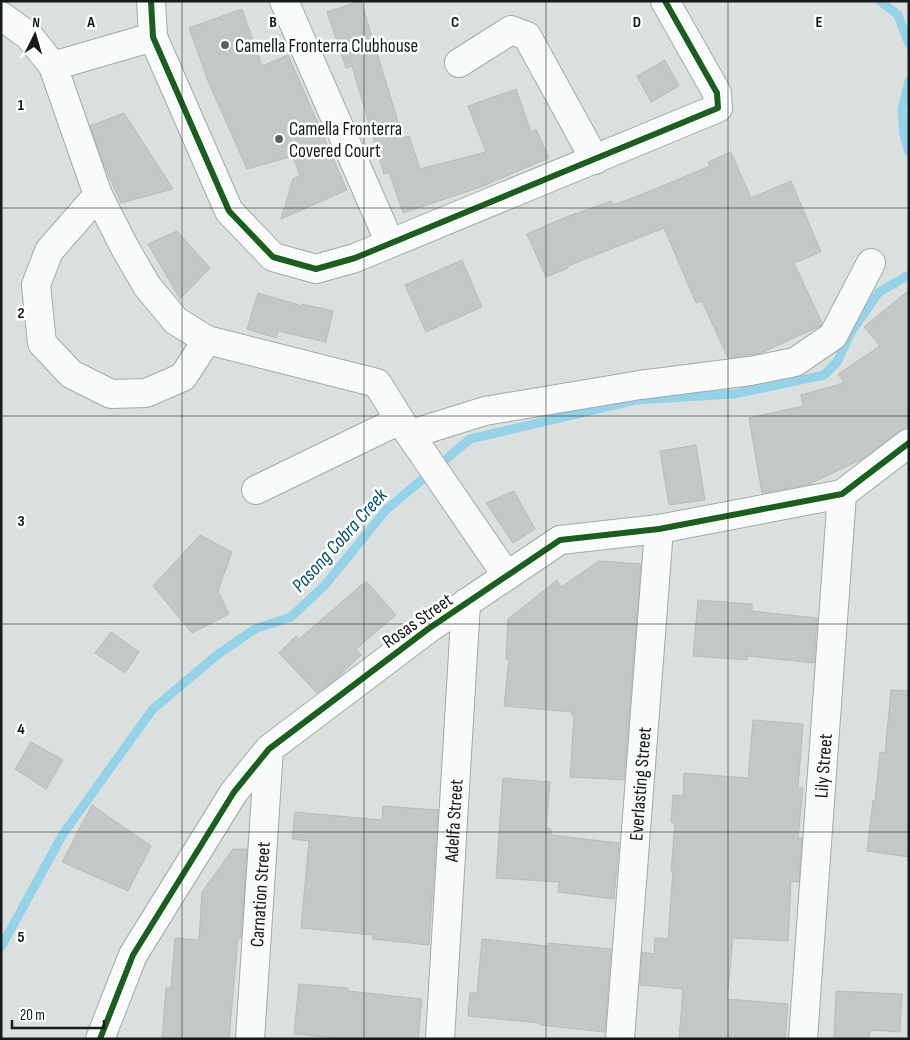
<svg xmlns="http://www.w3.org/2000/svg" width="910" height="1040" font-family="'Sofia Sans Condensed',sans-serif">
<rect width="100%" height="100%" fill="#dadfdf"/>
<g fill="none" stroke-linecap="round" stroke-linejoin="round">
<g stroke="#95d2e7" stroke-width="9">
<polyline points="880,1 898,15 909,44"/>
<polyline points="909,81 902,109 904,135 909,152"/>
<polyline points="1,947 63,834 152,710 217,655 255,629 291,617 325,585 386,510 470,439 636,400 734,394 824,375 837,362 851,332 879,292 909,275"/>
</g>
</g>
<g fill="#c3c7c7" stroke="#b7bbbb">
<polygon points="361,1 403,138 409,136 420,169 486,152 468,106 516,89 531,132 536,129 549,158 478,188 403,213 389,172 384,174 352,66 346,68 327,12"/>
<polygon points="242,9 262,66 288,55 347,190 281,219 293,179 300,176 293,156 247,169 208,81 189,28"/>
<polygon points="665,60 679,86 651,102 637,76"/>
<polygon points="124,113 173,189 121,203 104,165 90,126"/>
<polygon points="731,152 751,198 791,181 821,252 794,263 822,323 820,326 761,353 728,358 702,301 696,303 664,228 568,266 568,268 546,277 527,234 561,219 611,201 613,205 640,195 710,166 708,162"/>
<polygon points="177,231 210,268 180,299 148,244"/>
<polygon points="462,260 482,307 426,332 405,285"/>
<polygon points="909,290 909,425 862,459 810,484 762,493 749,418 803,406 801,395 844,383 838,374 880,346 864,327"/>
<polygon points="258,293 302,306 302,304 333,311 326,342 278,331 276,338 247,329"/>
<polygon points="696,445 705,500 669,505 660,451"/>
<polygon points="514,491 535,529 513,543 486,503"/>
<polygon points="200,535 232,552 218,591 229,614 192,633 153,586"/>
<polygon points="599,561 641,564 624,780 570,777 574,715 572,715 572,712 504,706 509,659 506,659 508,619 557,580 561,587"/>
<polygon points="366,581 396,615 356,649 361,655 336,679 317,693 279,653 296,636 299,639"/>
<polygon points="698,600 752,604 752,611 817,618 814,663 748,656 747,660 693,656"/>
<polygon points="111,632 139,652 125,673 95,653"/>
<polygon points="891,690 909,691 909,857 867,851 873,800 875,801 880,752 885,753"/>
<polygon points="753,720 803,724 798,788 803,788 798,838 802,838 799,882 791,881 788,941 733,938 727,999 788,1004 785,1039 679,1039 683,989 640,985 642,952 654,954 655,938 668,939 673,872 671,872 675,823 671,822 673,795 683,796 684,773 748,778"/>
<polygon points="31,742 63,760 46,789 15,769"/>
<polygon points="503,778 550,782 546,828 551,829 551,835 619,843 614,899 558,892 559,882 496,878"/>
<polygon points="92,805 151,846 128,891 62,862"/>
<polygon points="383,806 438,810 429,945 372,939 373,935 301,928 309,841 292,839 295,812 382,820"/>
<polygon points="233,849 247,849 241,938 238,938 229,1039 162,1039 166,988 171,988 175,938 199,940 202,892"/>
<polygon points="482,939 548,946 548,943 611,949 605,1032 540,1025 540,1023 468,1016 470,993 477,993"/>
<polygon points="299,984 348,988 348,991 422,999 418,1039 349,1039 294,1034"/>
<polygon points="836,991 902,994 900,1032 870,1030 869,1039 834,1039"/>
</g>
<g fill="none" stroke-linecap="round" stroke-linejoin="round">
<g stroke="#a5a9a9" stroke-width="30">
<g id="minor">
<polyline points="151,1 153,37 229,211 273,257 316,269 355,258 718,108 717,93 665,1"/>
<polyline points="284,1 390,243"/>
<polyline points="1,16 29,36 53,66 98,195 125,248 147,286 176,321 207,340 377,383 400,420 507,576"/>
<polyline points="459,63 511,30 527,36 595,160"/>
<polyline points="53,66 153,37"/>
<polyline points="98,195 49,251 36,285 42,343 71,374 111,394 146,393 183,377 207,340"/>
<polyline points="411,434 485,411 640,385 750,371 795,362 833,336 871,263"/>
<polyline points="256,490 400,420"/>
<polyline points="100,1039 133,955 234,792 269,749 428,629 560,540 659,529 842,494 909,443"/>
<path id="s1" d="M250,1039L269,749"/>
<path id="s2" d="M440,1039L466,603"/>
<path id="s3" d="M620,1039L659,529"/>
<path id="s4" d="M803,1039L842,494"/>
</g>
</g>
<use href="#minor" stroke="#f9fafa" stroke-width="28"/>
<g stroke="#fff" stroke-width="9">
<g id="cycleway">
<polyline points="151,1 153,37 229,211 273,257 316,269 355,258 718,108 717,93 665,1"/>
<polyline points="100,1039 133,955 234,792 269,749 428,629 560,540 659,529 842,494 909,443"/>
</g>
</g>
<use href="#cycleway" stroke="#1b5e20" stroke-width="6"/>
</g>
<path fill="none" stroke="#171a1a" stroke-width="1" stroke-opacity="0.55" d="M182,1V1039M364,1V1039M546,1V1039M728,1V1039M1,208H909M1,416H909M1,624H909M1,832H909"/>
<g fill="#5b5f5f" stroke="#fff" stroke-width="2">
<circle cx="225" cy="45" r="5"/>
<circle cx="279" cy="139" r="5"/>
</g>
<g text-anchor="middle" stroke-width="5" stroke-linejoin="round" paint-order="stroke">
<g font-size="19" fill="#171a1a" stroke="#fff" text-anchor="start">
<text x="235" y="52">Camella Fronterra Clubhouse</text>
<text x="289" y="135">Camella Fronterra<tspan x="289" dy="22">Covered Court</tspan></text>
</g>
<g font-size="19" fill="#171a1a" stroke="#fff">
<text transform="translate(417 620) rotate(-35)" y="7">Rosas Street</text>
<text dy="7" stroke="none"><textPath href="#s4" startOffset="274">Lily Street</textPath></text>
<text dy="7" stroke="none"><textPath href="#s3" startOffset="256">Everlasting Street</textPath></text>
<text dy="7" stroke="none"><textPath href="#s2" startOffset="219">Adelfa Street</textPath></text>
<text dy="7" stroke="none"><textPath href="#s1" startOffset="145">Carnation Street</textPath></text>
</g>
<g font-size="20" font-style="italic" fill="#015065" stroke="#fff">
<text transform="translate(339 540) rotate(-48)" y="7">Pasong Cobra Creek</text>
</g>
</g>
<g font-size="16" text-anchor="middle" font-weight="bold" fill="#171a1a" stroke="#fff" stroke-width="5" stroke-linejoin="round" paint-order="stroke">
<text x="91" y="27">A</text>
<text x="273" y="27">B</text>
<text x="455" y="27">C</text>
<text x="637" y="27">D</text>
<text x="819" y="27">E</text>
<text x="21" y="110">1</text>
<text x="21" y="318">2</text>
<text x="21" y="526">3</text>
<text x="21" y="734">4</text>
<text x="21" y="942">5</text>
</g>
<rect width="910" height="1040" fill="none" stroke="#171a1a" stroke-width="5"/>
<g transform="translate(35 35) rotate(5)" stroke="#ffffff" stroke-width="4" paint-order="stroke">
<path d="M0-4L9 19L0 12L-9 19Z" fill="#171a1a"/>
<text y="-8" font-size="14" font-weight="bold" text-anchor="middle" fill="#171a1a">N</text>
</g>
<path d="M12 1020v8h92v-8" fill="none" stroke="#171a1a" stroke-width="2.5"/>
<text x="20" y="1020" font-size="15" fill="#171a1a" stroke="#ffffff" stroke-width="4" paint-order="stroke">20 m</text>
</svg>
